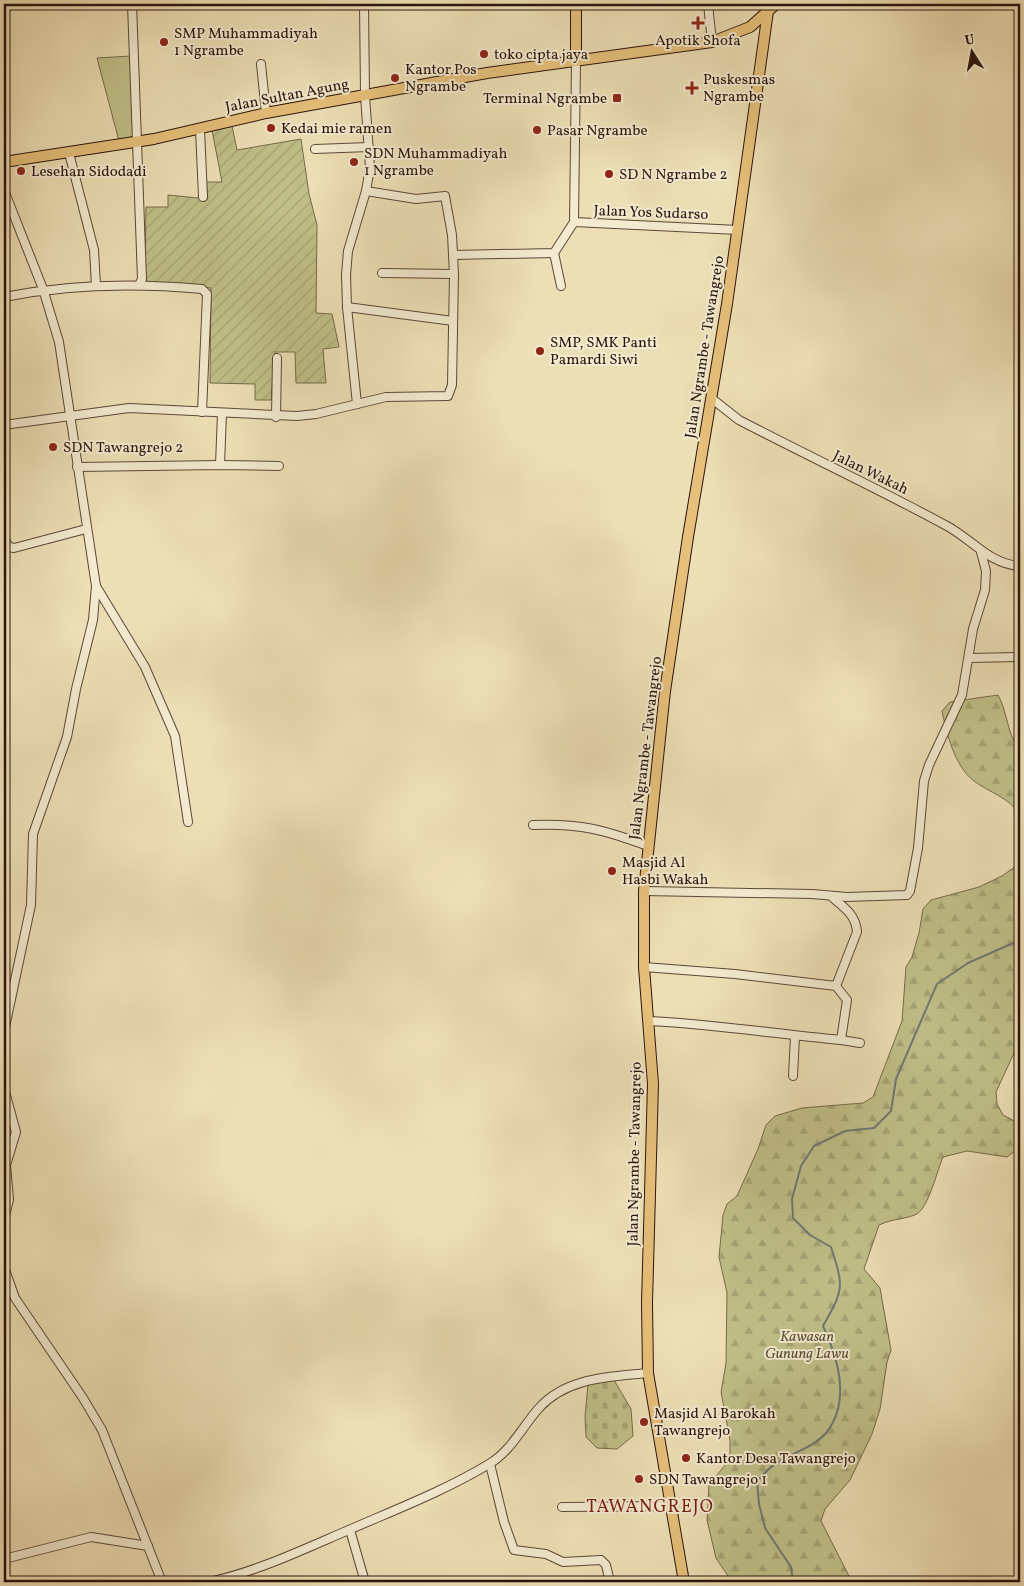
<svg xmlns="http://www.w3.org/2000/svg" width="1024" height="1586" font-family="Vollkorn,serif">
<defs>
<pattern id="forest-firs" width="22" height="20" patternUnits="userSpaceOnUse" patternTransform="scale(1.25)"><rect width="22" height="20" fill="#c0bf88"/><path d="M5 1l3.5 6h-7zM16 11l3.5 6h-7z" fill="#a5a374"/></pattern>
<pattern id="cemetery-stones" width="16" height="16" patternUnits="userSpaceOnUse" patternTransform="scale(1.25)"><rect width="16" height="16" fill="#c0bf88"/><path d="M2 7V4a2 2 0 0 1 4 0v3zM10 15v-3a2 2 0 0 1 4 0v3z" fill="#a5a374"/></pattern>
<pattern id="garden-furrows" width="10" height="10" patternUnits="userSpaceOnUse" patternTransform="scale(1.25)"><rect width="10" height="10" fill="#c0bf88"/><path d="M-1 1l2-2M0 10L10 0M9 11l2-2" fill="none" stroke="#a5a374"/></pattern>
</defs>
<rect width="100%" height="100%" fill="#eddfb5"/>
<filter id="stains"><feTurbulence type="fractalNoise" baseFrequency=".004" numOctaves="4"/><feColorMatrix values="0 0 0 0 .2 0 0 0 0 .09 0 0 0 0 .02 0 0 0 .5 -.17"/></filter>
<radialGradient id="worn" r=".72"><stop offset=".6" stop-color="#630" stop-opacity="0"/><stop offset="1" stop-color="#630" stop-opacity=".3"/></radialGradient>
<g fill="url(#forest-firs)" stroke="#756a4a">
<path d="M998,695C1008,713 1007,735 1020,751V815C1009,797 990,793 974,781C955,767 946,732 942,711L950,702Z"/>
<path d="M1020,858V1040L996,1092L997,1104L1003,1115L1020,1124V1147L1007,1157L967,1151L943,1157C937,1171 929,1206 917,1214C907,1219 891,1219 879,1225L864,1269L880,1288L891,1350L887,1362L880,1409L872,1434L850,1480L825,1509L821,1521L852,1582H732L716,1558L707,1520L709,1485L729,1460L730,1453V1440L721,1392L726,1363L727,1293L719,1257L723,1215L727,1204L737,1196L758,1149L766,1125L775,1116L802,1108L863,1103L873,1097L902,1021L906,967L912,957L919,933L923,909L931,900L979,887L1002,876L1016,866Z"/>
</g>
<polygon fill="url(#cemetery-stones)" stroke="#756a4a" points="614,1380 631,1409 633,1436 617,1449 597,1448 586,1437 585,1417 588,1384"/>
<polygon fill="url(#garden-furrows)" stroke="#756a4a" points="232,126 237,150 301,139 309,194 317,225 316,313 332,314 339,347 323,349 326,383 296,383 295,352 275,352 271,400 255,400 255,384 210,383 211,288 145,281 146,207 168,207 168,195 208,199 206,182 222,182 212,130"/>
<polygon fill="#c0bf88" stroke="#756a4a" points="131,56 136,138 119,141 97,58"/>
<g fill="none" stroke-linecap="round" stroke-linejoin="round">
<path stroke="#6f7873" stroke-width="2" d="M793,1582L791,1567L765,1528L759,1504L757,1481C763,1475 769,1467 777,1463C792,1453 814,1447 826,1433C851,1402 838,1358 823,1326C844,1289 844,1287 831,1247L810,1235L793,1218L792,1199L801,1166L814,1146L845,1131L874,1128L891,1111L896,1079L937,984L968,963L1020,940"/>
<g stroke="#5b4737" stroke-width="10">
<g id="minor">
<polyline points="132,4 142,279 139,285"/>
<polyline points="708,4 712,42"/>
<polyline points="576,61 574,222 738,230"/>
<polyline points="261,64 266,113"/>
<polyline points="200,129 203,197"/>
<polyline points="315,149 369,147"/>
<polyline points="69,153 94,250 96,286"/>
<polyline points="4,190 43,289 59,342 96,586 145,667 175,736 188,822"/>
<polyline points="554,253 561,286"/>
<polyline points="453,255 554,253 574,222"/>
<polyline points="382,273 454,274"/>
<path d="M4,297C69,284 136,283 202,289L207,294L202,412"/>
<polyline points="347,307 453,321"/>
<path d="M711,398L739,420C808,456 879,489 947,526C973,540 989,564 1020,566"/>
<polyline points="357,404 347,307 346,275 348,251 366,191 370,168 365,95 364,4"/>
<polyline points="276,417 277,358"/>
<polyline points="4,425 129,408 297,416 316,414 386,397 448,396 452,385 454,274 452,235 445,196 416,199 366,191"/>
<polyline points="220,465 222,413"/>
<polyline points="77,467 220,465 279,466"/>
<polyline points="4,538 9,547 14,548 86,529"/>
<polyline points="969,658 1020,657"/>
<path d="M533,825C580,823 605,830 648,846"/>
<polyline points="644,891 812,894 847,897 907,895 910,891 918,848 924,781 929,765 962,695 973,629 985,590 986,571 981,552"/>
<path d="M831,896C843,907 856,914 857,932L836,986"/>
<path d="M644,967L735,974L836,986L847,1000L841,1040C776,1034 713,1024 648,1021"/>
<polyline points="4,1032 31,905 33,834 67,737 76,689 93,620 96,586"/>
<polyline points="841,1040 860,1043"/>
<polyline points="793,1076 795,1036"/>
<polyline points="4,1088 16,1132 6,1165 9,1200 4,1219"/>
<polyline points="4,1267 15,1298 83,1398 102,1430 162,1582"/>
<polyline points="490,1464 504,1522 514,1550 546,1554 563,1562 601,1560 606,1565 610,1582"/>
<polyline points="562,1507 670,1506"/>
<polyline points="350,1530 365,1582"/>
<polyline points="4,1559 91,1537 148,1546"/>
<path d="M209,1582C259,1571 304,1549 351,1529C397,1509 446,1490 489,1464C512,1450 522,1427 539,1408C567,1377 610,1377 648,1373"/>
</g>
</g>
<g stroke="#2a140d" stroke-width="12">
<g id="major">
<polyline points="576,4 576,61"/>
<polyline points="4,162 154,139 266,113 487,73 712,42 750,27 776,4"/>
<polyline points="684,1582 648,1373 647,1303 653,1084 644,967 644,891 665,691 688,537 727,304 768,11"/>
</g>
</g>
<use href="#minor" stroke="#f3eacf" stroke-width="8"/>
<use href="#major" stroke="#e6c07a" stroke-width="10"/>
</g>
<g fill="#8f2418" stroke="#f3eacf" stroke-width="2">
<path d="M695.5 15.5h5v5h5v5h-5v5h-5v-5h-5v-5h5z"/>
<circle cx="164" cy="42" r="5"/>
<circle cx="484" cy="54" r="5"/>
<circle cx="395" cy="78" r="5"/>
<path d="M689.5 80.5h5v5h5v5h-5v5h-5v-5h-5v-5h5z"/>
<rect x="612" y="93" width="10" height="10" rx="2.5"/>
<circle cx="271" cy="128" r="5"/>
<circle cx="537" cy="130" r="5"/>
<circle cx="354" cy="162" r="5"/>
<circle cx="21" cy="171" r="5"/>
<circle cx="609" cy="174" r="5"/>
<circle cx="540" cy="351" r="5"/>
<circle cx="53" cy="447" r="5"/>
<circle cx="612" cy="871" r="5"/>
<circle cx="644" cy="1422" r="5"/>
<circle cx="686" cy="1458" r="5"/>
<circle cx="639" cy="1479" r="5"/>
</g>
<g text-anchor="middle" stroke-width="4" stroke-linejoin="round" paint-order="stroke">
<g font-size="15" fill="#2a140d" stroke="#f3eacf" text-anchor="start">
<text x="174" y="38">SMP Muhammadiyah<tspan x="174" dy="17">1 Ngrambe</tspan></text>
<text x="698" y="45" text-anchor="middle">Apotik Shofa</text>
<text x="494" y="59">toko cipta jaya</text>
<text x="405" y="74">Kantor Pos<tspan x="405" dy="17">Ngrambe</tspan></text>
<text x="703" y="84">Puskesmas<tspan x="703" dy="17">Ngrambe</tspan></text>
<text x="607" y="103" text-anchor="end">Terminal Ngrambe</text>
<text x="281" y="133">Kedai mie ramen</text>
<text x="547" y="135">Pasar Ngrambe</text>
<text x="364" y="158">SDN Muhammadiyah<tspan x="364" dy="17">1 Ngrambe</tspan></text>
<text x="31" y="176">Lesehan Sidodadi</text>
<text x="619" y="179">SD N Ngrambe 2</text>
<text x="550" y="347">SMP, SMK Panti<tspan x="550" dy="17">Pamardi Siwi</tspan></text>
<text x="63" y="452">SDN Tawangrejo 2</text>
<text x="622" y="867">Masjid Al<tspan x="622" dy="17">Hasbi Wakah</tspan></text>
<text x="654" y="1418">Masjid Al Barokah<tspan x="654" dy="17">Tawangrejo</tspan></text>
<text x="696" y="1463">Kantor Desa Tawangrejo</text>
<text x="649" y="1484">SDN Tawangrejo 1</text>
</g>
<g font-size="15" fill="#2a140d" stroke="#f3eacf">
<text transform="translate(287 95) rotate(-11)" y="5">Jalan Sultan Agung</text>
<text transform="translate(651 212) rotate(2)" y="5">Jalan Yos Sudarso</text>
<text transform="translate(704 347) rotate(-81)" y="5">Jalan Ngrambe - Tawangrejo</text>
<text transform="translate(871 472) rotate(26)" y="5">Jalan Wakah</text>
<text transform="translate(645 748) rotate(-83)" y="5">Jalan Ngrambe - Tawangrejo</text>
<text transform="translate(634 1154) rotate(-89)" y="5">Jalan Ngrambe - Tawangrejo</text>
</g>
<g font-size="15" font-style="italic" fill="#5e5038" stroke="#f3eacf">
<text x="807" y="1341">Kawasan<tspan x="807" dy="17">Gunung Lawu</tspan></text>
</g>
<g font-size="18" letter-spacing="1" fill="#7a1f14" stroke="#f3eacf">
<text x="650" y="1512">TAWANGREJO</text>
</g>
</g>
<rect width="1024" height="1586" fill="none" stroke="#eddfb5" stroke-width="20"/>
<rect x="5" y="5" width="1014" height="1576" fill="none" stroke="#2a140d" stroke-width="2.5"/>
<rect x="10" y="10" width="1004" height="1566" fill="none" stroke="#2a140d"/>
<g transform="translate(972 52) rotate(349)" stroke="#f3eacf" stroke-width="4" paint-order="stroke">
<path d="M0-4L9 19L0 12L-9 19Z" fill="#2a140d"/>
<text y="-8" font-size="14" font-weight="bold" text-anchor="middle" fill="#2a140d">U</text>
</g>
<rect width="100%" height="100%" filter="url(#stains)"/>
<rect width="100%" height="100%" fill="url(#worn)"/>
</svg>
